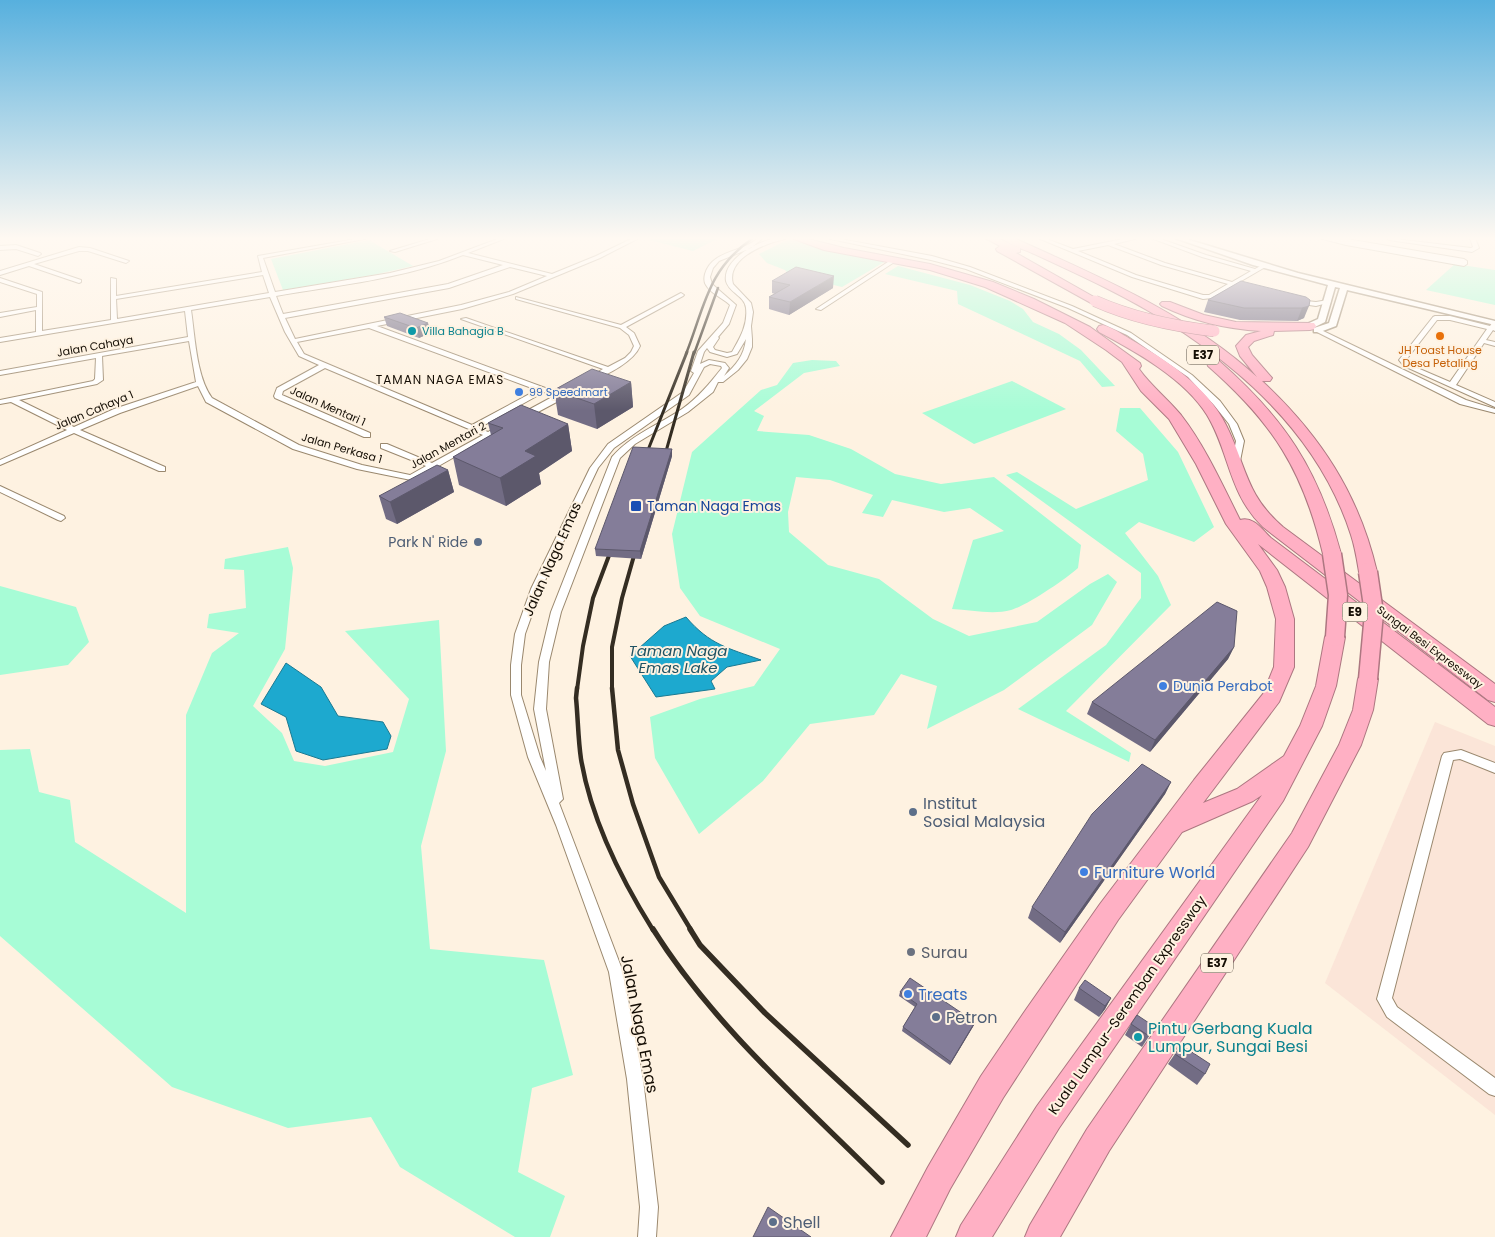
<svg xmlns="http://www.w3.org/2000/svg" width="1495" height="1237" font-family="Poppins,sans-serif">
<rect width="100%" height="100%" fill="#fef2e1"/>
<polygon fill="#fbe5d8" points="1435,722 1495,746 1495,1115 1325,983"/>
<g fill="#a7fcd6">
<polygon points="655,238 719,238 693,251 649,240"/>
<polygon points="789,239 886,261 842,287 788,274 785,270 767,263 759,254"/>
<polygon points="369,240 413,266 373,275 283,290 271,259"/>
<polygon points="1455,264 1495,270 1495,305 1426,290"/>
<polygon points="898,266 970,285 1010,301 1023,309 1033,322 1059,334 1081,350 1115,386 1102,387 1080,361 958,304 957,291 885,274"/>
<path d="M812,360L836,361L840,366L804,373L754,411L764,416L757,431L809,435L851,449L895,474L941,484L994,477L1081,545L1078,568C1066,579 1026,606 1011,610C993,615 971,610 952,609L973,540L1004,531L970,508L944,512L892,500L883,517L862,513L873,495L830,480L796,477L788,512L789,532L828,565L879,579L933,619L969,636L1037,622L1090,584L1108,574L1117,582L1092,625L1004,690L927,729L937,686L901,674L874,715L810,724L763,781L699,834L655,758L650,717L700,699L754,686L780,649L700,616L680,588L672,534L692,452L761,390L777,385L793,363Z"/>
<polygon points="1012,381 1066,409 974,444 922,413"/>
<polygon points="1120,408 1140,408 1178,452 1214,527 1194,542 1139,522 1125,533 1158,576 1171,605 1066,711 1131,753 1129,762 1018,709 1106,645 1141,598 1141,573 1006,475 1017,472 1076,509 1148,480 1143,454 1116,431"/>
<polygon points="288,547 293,568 285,649 253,706 282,733 294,761 325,766 393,752 409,699 345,631 439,620 446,751 421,846 430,949 544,960 573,1075 532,1088 518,1172 565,1196 550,1237 515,1237 400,1167 371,1117 288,1128 172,1087 0,936 0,750 30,749 39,792 70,800 75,842 186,913 186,715 212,653 239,633 207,628 209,614 246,608 244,570 224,569 225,559"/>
<polygon points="0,586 76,607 89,642 68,665 0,675"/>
</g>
<g fill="#1da9cf" stroke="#1a7a92">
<path d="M686,617C710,645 728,648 761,660L727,667L711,681L715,689L656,697L630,656L664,626Z"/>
<polygon points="286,663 321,687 338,716 383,722 391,736 387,749 323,760 296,751 286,717 261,704"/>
</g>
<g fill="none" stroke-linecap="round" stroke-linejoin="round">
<g stroke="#9a886e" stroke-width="2">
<g id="minor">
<path d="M361,238H370L263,258L275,292L390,273L439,261L500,238H506L468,253L552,274L596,256L633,238H639L600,258L513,294L462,309L377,326L559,393L566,390L570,392L564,398L525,419H519V415L554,396L544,392L479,428L488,432L500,425H506L507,427L414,480H411L357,469L293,449L206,402L198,386L120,413L80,430L165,467V471H159L74,433L0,465V460L67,430L11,402L0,404V400L93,381L95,379L96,358L0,375V371L188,337L185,311L0,342V338L36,332V310L0,317V313L37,307V294L0,282V278L42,292V331L111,320V278L116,279V296L262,272L258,256ZM463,255L503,265L448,284L283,314L276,296C339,285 403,279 463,255ZM510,267L547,276L509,292L461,305L295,339L285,318L449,288ZM263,275L269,293L117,319L116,299ZM270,297L285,332L299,356L319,365L277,388L274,396L275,398L364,437H370V433L282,395L283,391L325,368L483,435L432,463L387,444H381V448L426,466L410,475L362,465L299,445L212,398C196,376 195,336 191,310ZM369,328L537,390L472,425L304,354L297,342ZM189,341L196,382L114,409L74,427L19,400L97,384L103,380L102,356Z"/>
<polygon points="433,238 440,238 395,252 390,251"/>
<path d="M758,238H763L751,248L719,261L713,268L710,277L712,284L736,305L729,324L718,337L719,338L713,347L715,350L727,353L732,352C740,338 748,325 746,308C745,296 729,293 726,281C722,257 767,235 787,238C781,241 774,241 768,244C752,250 727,263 733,284L751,303L753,312L751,326L752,339V347L747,359L738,370L723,382H718L713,392L688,412L635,444L620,458L561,612L549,662L546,709L563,799L559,803L623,972L643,1079L658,1207L656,1237H638L640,1207L627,1079L609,972L556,825L528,757L511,695V665L515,634L531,589L590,468L608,444L683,392L694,373L691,371L698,351L723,323L730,305C723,298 711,294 706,285C704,282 704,278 705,274C712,250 742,253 758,238ZM746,339C744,356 736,365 724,376L729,368L725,363L709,360L700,364L704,352L707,348L710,352L727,357L737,354ZM710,364L721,366L722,368C710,383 698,398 682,409C658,425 631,435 612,457L551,612L539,662L534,709L546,771L540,757L521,695V665L525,634L541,589L598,468L614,448L689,395L704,367Z"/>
<polygon points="826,238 835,238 932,256 970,267 1072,306 1131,333 1192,375 1220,401 1237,424 1244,441 1239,466 1235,468 1231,466 1236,441 1229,424 1214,405 1188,377 1127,335 1068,308 966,269 931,260"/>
<path d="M1038,238H1044L1073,249L1128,238H1135V239L1114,244L1165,263L1232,282L1251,271L1202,257L1151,238H1158L1206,255L1255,269L1264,264L1267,266L1212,298L1203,299L1132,277ZM1108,245L1161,265L1228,284L1209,295H1203L1136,275L1078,251Z"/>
<polygon points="1319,238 1341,238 1464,259 1467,261 1467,264 1464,266 1346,245"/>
<polygon points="1387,238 1471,248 1473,247 1470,238 1475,238 1479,248 1472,252 1389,240"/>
<polygon points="16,245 40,253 41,254 38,256 16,249 0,250 0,246"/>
<polygon points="79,247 90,248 129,261 126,263 88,251 79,251 34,264 81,280 81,282 79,283 29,266 0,275 0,271"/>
<polygon points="894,258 899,259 821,310 816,309"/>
<path d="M681,293L684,295L683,296L626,327L634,333L640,346C634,361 608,375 592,380L590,379V377L603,369L461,319L466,318L608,367L625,358L631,352L634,346L629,335L620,328L516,299V297L621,325Z"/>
<polygon points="1297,300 1316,302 1328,300 1331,302 1316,306 1295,303 1294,302"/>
<path d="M1435,316H1450L1490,326L1492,323L1495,322V331L1493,330L1486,340L1495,342V346L1484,343L1456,385L1495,402V407L1404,366L1399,360L1433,317ZM1437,320H1450L1487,329L1450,382L1408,364L1406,360Z"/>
<polygon points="1315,329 1319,329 1466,400 1495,409 1495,413 1460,404 1315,331"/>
<polygon points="0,486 64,516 65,518 61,521 58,520 0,492"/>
<polygon points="1461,750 1495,763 1495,773 1460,759 1453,760 1392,998 1397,1007 1495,1078 1495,1096 1489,1094 1387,1017 1377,999 1442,756 1444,753"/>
</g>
</g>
<g stroke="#9a886e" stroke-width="3">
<polygon id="tertiary" points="1175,238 1183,238 1298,273 1495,321 1495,325 1347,290 1336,326 1320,332 1314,332 1314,328 1329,323 1340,288 1335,287 1325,322 1313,328 1307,328 1307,324 1318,319 1328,285 1253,265"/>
</g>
<g stroke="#ad7781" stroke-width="2">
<g id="motorway">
<path d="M791,238H804L844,248L930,264L993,282L1034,299L1090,327L1140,363L1141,366L1139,369C1151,386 1168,399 1181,415C1205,446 1222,484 1240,520C1254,516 1262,530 1271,538L1495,707V726L1488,724L1258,544L1277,570L1285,587L1294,619V667L1279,702L1203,803L1237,789L1284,756L1300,726L1316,686L1325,637L1328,632L1335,631L1342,632L1345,637L1336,686L1322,726L1283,801L1059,1128L992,1237H956L961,1225L1037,1106L1262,795L1253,801L1182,832L1118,920L1003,1098L950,1189L926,1237H891L928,1167L981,1076L1025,1011L1100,904L1194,780L1263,694L1274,667L1276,619L1267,587L1260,571L1226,524L1196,464L1169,419L1141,391L1122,362L1106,350L1065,323L985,287L930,270L824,250Z"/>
<polygon points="985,238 997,238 1020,248 1020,252 1016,253 1101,301 1099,303 1091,303 997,251 996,249 1000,246"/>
<path d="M1002,238H1014C1099,277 1187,313 1257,377L1240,356L1236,346L1246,335L1261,331C1226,329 1193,321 1162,306L1160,304L1162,302H1170L1204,315L1236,322L1314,323L1316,326L1314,329L1310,330L1274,331L1273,335L1254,341L1248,347L1252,355L1272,378L1270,381H1262C1320,435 1359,494 1377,572L1374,576L1368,577L1362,576L1359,572C1357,560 1355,547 1351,535C1314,419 1209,339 1104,287C1080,275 1056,264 1032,253C1023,249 1009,245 1002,238Z"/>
<path d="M1103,325C1113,328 1122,334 1130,339C1166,360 1207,386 1226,425C1247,467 1245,494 1283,527L1495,684V702L1488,700L1263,527C1228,493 1230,453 1207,415C1185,379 1135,351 1099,332L1097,329L1099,326Z"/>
<path d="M1213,359L1218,360C1284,418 1318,468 1341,554L1338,558L1332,559L1326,558L1323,554C1303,470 1273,423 1208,366L1207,363L1208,360Z"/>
<polygon points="1368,672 1375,674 1378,679 1373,710 1361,745 1308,847 1109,1151 1060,1237 1025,1237 1030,1225 1087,1129 1292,833 1339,745 1353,710 1358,679 1361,674"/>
</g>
</g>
<use href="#minor" fill="#fff" fill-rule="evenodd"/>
<use href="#tertiary" fill="#fff" fill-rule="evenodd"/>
<use href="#motorway" fill="#ffb0c4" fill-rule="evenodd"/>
<g stroke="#342d22" stroke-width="2.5">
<path d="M686,354C705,306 707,270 753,238"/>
<polyline points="694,354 718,288"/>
</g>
<g stroke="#342d22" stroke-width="3">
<polyline points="644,460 687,352"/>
<polyline points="663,462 694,352"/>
</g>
<g stroke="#342d22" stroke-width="4">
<polyline points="577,690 583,646 593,598 613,545"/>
<polyline points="612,690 612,647 622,598 637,545"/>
</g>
<g stroke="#342d22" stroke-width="4.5">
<path d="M577,688L576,698C578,718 578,739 581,759C591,819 621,879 653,930"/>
<polyline points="612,688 618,750 633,804 659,877 691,930"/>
</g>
<g stroke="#342d22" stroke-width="5.5">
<path d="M653,929C713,1025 802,1102 882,1182"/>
<polyline points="690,929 700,945 765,1013 908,1145"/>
</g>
<g stroke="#ad7781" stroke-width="12" stroke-linecap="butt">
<path id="motorway-bridge-far1" d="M1095,301C1133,318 1172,326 1214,331"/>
</g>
<g stroke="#ad7781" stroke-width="21" stroke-linecap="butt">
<g id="motorway-bridge">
<polyline points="1332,554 1338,595 1335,637"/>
<polyline points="1368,572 1374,613 1368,679"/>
</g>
</g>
<use href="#motorway-bridge-far1" stroke="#ffb0c4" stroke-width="11"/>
<use href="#motorway-bridge" stroke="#ffb0c4" stroke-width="18"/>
</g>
<g fill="#726c84">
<polygon points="772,281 833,288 789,315 769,309 769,297 775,294 772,293"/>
<polygon points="1306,297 1304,318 1297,321 1240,320 1204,312 1208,300"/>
<polygon points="384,317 428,323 430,333 419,338 387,326"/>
<polygon points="631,382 633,407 597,429 558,415 554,390"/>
<polygon points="488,423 568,424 572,451 539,473 541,484 506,506 459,485 453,457 491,435"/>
<polygon points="672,449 672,456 641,559 596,556 595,549"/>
<polygon points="448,470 454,492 397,524 386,519 379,496"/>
<polygon points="1234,647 1228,659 1150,752 1087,714 1092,702"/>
<polygon points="1171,782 1165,794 1060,943 1028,918 1032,907"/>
<polygon points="1079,988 1111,998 1105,1009 1099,1017 1074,1000"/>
<polygon points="900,992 974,1025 950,1065 902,1031 903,1027 915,1007 899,996"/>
<polygon points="1131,1024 1155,1027 1142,1047 1125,1035"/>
<polygon points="1181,1045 1205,1074 1197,1085 1168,1064"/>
</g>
<g fill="#5c586b">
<polygon points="834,276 833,288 789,315 790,302"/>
<polygon points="1309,306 1304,318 1297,321 1302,308"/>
<polygon points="428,323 430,333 419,338 416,328"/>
<polygon points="631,382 633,407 597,429 594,404"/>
<polygon points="568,424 572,451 539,473 541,484 506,506 500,478 525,451"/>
<polygon points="672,449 672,456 641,559 640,551"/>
<polygon points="448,470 454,492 397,524 390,502"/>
<polygon points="1234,647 1228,659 1150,752 1155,740"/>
<polygon points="1171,782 1165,794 1060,943 1065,932"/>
<polygon points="1111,998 1105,1009 1099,1017 1105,1006"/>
<polygon points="975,1022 974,1025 950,1065 951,1062"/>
</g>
<g fill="#847d99" stroke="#5c586b">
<polygon points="796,267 834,276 790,302 769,297 790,285 772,281"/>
<polygon points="1241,281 1306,297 1310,300 1309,306 1302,308 1244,308 1208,300"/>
<polygon points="400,313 428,323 416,328 384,317"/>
<polygon points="592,369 631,382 594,404 554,390"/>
<polygon points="521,405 568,424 525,451 536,456 500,478 453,457 503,428 488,423"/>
<polygon points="633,447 672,449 640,551 595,549"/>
<polygon points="437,465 448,470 390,502 379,496"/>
<polygon points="1217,602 1237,611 1234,647 1155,740 1092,702"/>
<polygon points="1142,764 1171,782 1065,932 1032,907 1092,814"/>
<polygon points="910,978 975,1022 951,1062 903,1027 917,1004 900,992"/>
<polygon points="1085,980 1111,998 1105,1006 1079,988"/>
<polygon points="1137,1015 1155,1027 1149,1036 1131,1024"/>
<polygon points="1181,1045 1210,1064 1205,1074 1175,1054"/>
<polygon points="768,1207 811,1237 753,1237"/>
</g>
<linearGradient id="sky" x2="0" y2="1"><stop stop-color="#57b0de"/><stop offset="0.58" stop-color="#fff9f2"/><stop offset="1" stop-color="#fff9f2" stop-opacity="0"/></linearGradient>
<rect width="1495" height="411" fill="url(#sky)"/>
<g fill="#0f9aa8" stroke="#fef2e1" stroke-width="2">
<circle cx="412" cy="331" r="5"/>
<circle cx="1138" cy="1037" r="5"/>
</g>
<circle fill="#e8710a" stroke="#fef2e1" stroke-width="2" cx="1440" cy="336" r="5"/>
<g fill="#3f7fe0" stroke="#fef2e1" stroke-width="2">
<circle cx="519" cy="392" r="5"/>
<circle cx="1163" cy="686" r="5"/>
<circle cx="1084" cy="872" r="5"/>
<circle cx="908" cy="994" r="5"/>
</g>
<rect fill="#1a4fb4" stroke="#fef2e1" stroke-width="2" x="630" y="500" width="12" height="12" rx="2.5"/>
<g fill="#5c6f8a" stroke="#fef2e1" stroke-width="2">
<circle cx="478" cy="542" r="5"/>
<circle cx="913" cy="812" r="5"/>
<circle cx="936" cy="1017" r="5"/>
<circle cx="773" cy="1222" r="5"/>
</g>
<circle fill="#6b7280" stroke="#fef2e1" stroke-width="2" cx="911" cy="952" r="5"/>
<g text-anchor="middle" stroke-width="4" stroke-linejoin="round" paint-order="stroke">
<g font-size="11" fill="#0d838f" stroke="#fef2e1" text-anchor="start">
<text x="422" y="335">Villa Bahagia B</text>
</g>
<g font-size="11" fill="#140d04" stroke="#fef2e1">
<text transform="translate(95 346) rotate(-10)" y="4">Jalan Cahaya</text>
<text transform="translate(328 406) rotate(24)" y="4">Jalan Mentari 1</text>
<text transform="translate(94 410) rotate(-23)" y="4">Jalan Cahaya 1</text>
<text transform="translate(448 445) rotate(-29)" y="4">Jalan Mentari 2</text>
<text transform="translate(342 448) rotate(16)" y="4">Jalan Perkasa 1</text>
<text transform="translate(1430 647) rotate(37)" y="4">Sungai Besi Expressway</text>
</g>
<g font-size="11" fill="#c56008" stroke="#fef2e1">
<text x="1440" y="354">JH Toast House<tspan x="1440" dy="13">Desa Petaling</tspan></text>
</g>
<g font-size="11" fill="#366cbe" stroke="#fef2e1" text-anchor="start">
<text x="529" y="396">99 Speedmart</text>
</g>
<g fill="#fef2e1" stroke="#5a5246" stroke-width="1">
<rect x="1187" y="345.5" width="32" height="19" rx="4"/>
<rect x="1342.5" y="602.5" width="25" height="19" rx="4"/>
<rect x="1201" y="953.5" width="32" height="19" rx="4"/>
</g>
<g font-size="12" font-weight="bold" fill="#140d04">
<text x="1203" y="359">E37</text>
<text x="1355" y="616">E9</text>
<text x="1217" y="967">E37</text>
</g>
<g font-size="12" letter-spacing="1" fill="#140d04" stroke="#fef2e1">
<text x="440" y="384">TAMAN NAGA EMAS</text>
</g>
<g font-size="14" fill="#164399" stroke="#fef2e1" text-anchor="start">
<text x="647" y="511">Taman Naga Emas</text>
</g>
<g font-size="14" fill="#4e5e75" stroke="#fef2e1" text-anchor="end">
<text x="468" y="547">Park N' Ride</text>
</g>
<g font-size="14" fill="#140d04" stroke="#fef2e1">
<text transform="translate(552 559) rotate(-66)" y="5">Jalan Naga Emas</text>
<text transform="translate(1127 1005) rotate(-55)" y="5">Kuala Lumpur–Seremban Expressway</text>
</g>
<g font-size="14" fill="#366cbe" stroke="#fef2e1" text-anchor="start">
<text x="1173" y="691">Dunia Perabot</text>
</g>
<g font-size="15" font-style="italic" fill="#1f5263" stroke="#fef2e1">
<text x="678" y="656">Taman Naga<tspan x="678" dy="17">Emas Lake</tspan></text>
</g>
<g font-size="16" fill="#4e5e75" stroke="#fef2e1" text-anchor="start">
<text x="923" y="809">Institut<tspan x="923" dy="18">Sosial Malaysia</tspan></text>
<text x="946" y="1023">Petron</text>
<text x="783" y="1228">Shell</text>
</g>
<g font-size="16" fill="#366cbe" stroke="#fef2e1" text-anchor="start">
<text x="1094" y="878">Furniture World</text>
<text x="918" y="1000">Treats</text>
</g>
<g font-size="16" fill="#5b616d" stroke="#fef2e1" text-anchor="start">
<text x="921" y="958">Surau</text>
</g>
<g font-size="16" fill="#140d04" stroke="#fef2e1">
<text transform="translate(640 1024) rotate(79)" y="6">Jalan Naga Emas</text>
</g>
<g font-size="16" fill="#0d838f" stroke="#fef2e1" text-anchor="start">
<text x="1148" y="1034">Pintu Gerbang Kuala<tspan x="1148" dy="18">Lumpur, Sungai Besi</tspan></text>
</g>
</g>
</svg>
